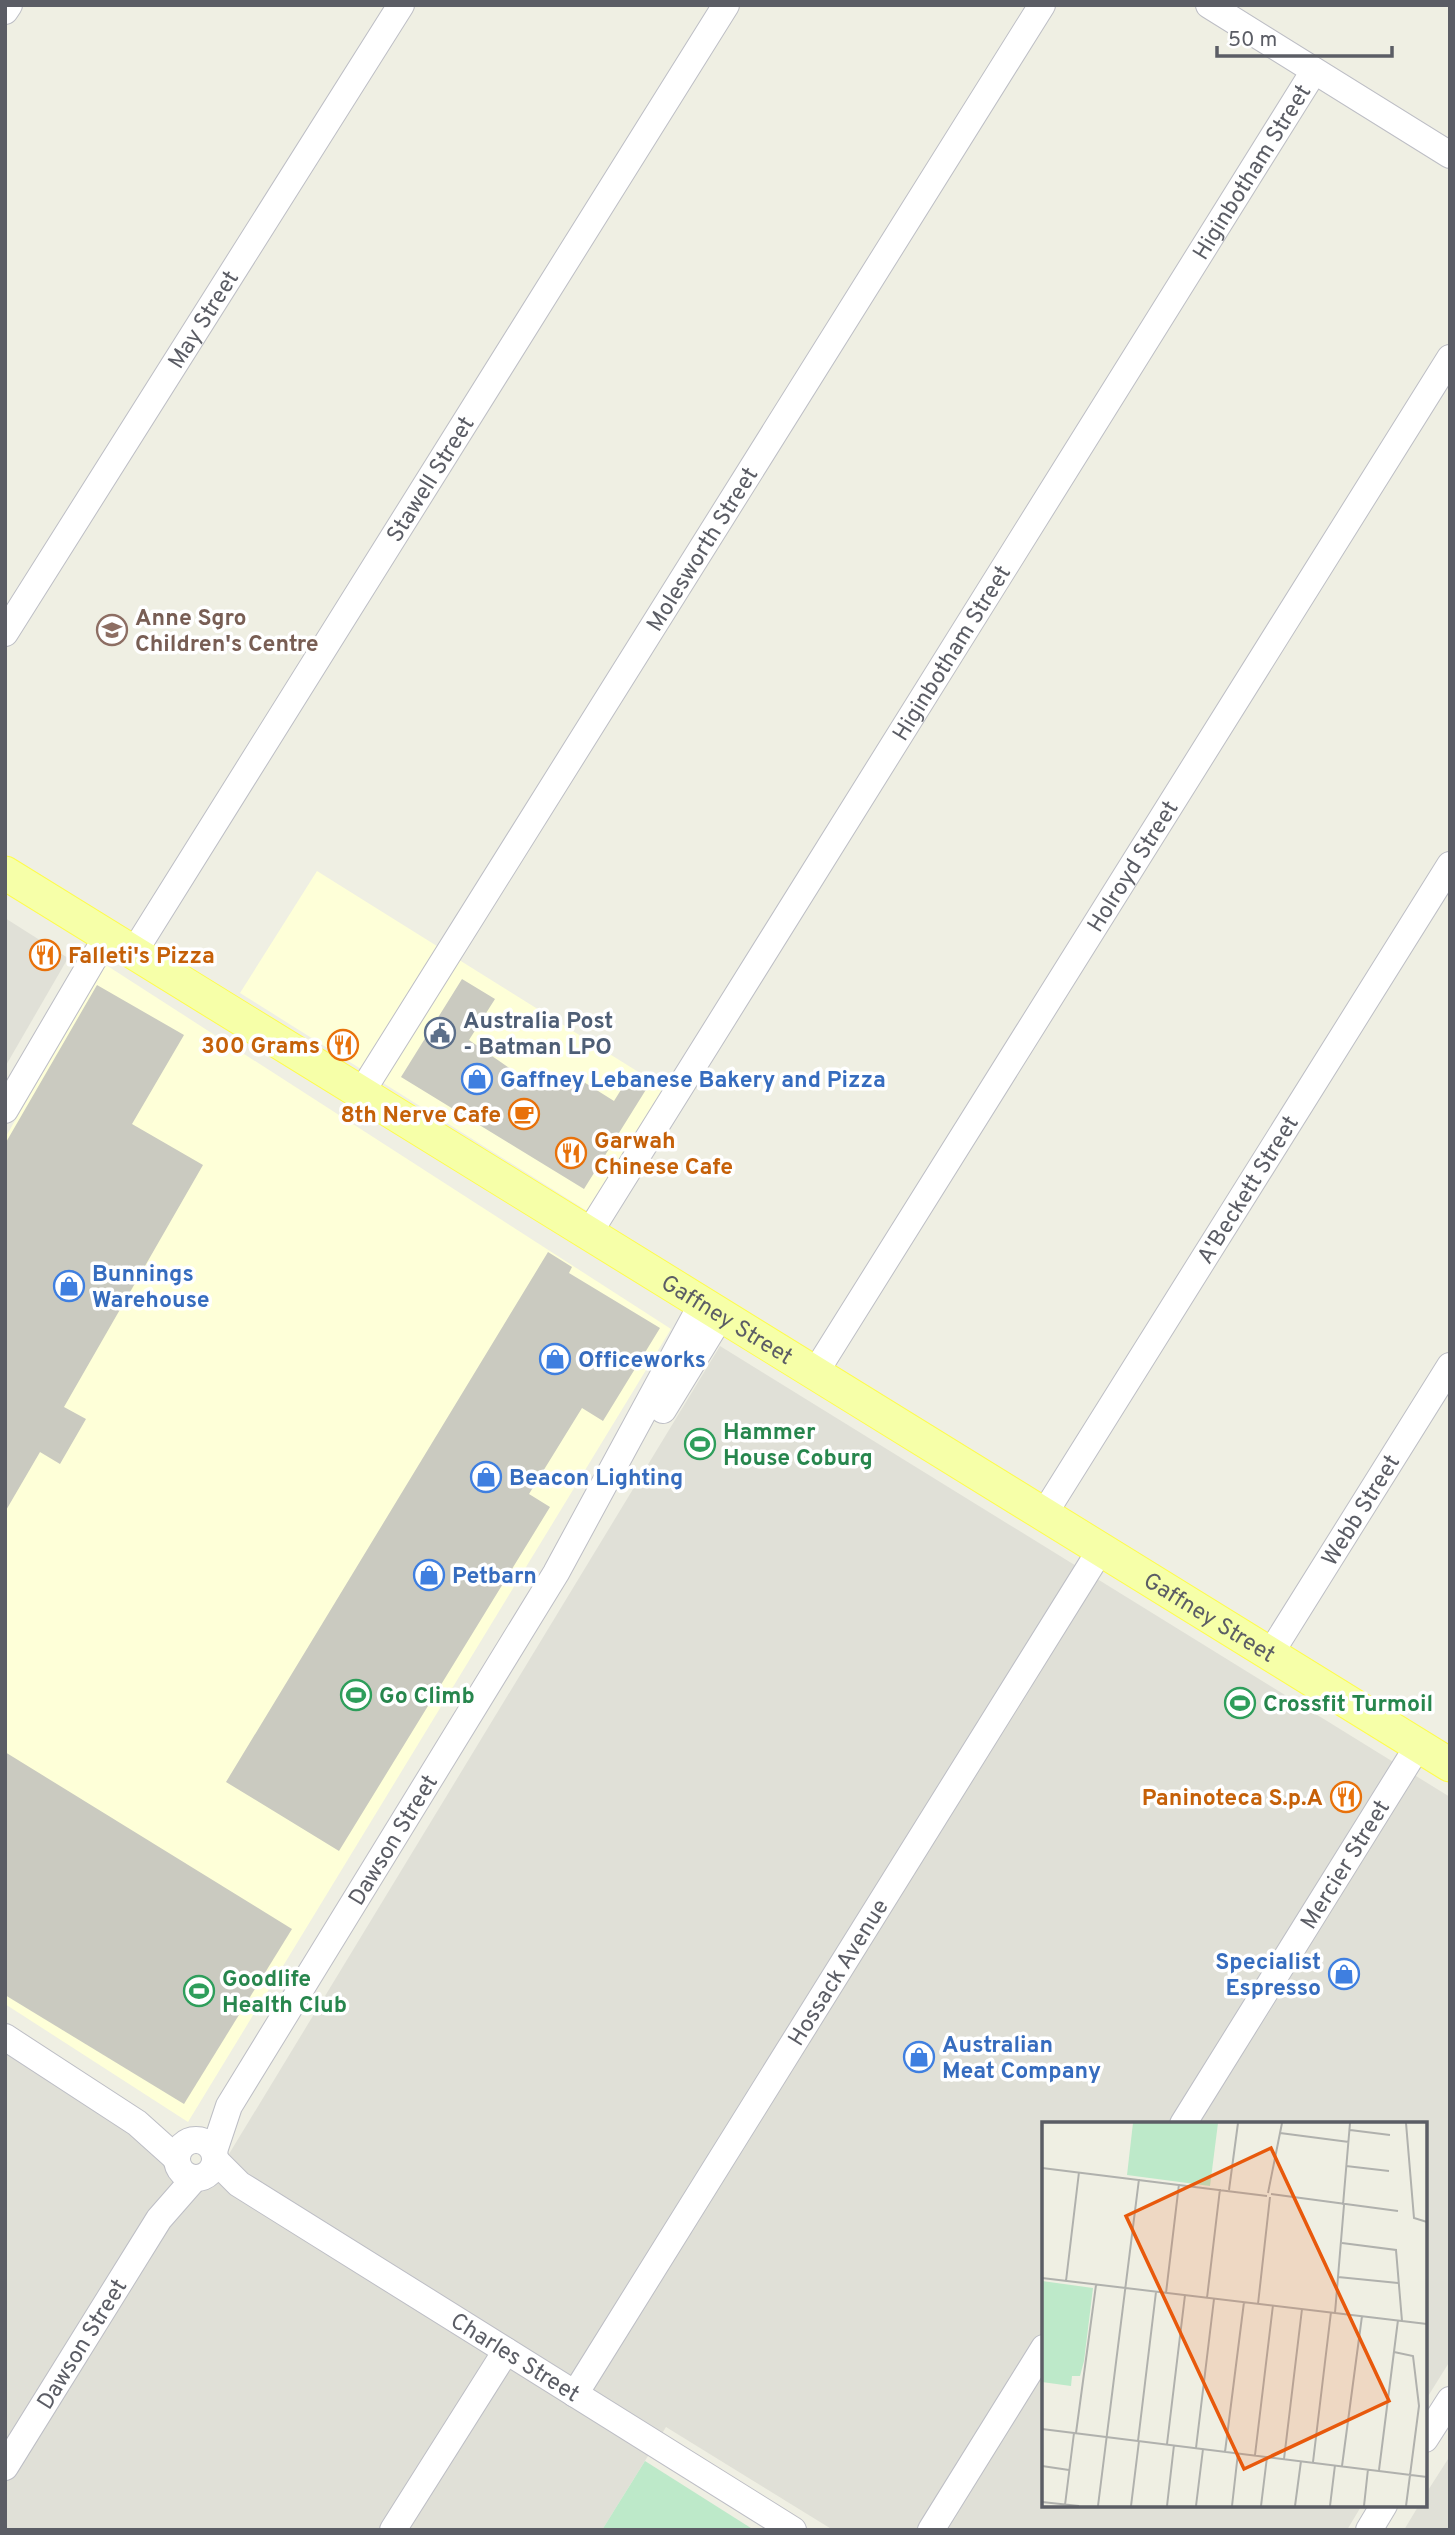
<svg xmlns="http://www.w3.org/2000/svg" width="1455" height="2535" font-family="Overpass,sans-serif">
<rect width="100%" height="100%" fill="#efefe3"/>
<g fill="#feffd8">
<polygon points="317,871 664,1088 587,1211 240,993"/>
<polygon points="106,965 671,1329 188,2122 5,2004 5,1138"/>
</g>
<g fill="#e0e0d7">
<polygon points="5,918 68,958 5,1067"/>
<polygon points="720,1346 1450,1797 1450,2361 1425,2401 1425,2124 1044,2124 1044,2505 1362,2505 1347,2530 833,2530 666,2427 602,2530 5,2530 5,2052 212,2182"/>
<polygon points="1450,2456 1450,2530 1404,2530 1419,2505 1425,2505 1425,2495"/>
</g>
<polygon fill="#bde9c9" points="645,2461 754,2530 602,2530"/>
<g fill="#cacac0">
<polygon points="462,979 495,999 469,1040 531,1083 536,1075 553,1085 560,1074 576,1084 579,1079 614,1101 629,1077 647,1088 584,1189 401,1077"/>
<polygon points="97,985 184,1035 132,1124 203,1165 64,1407 86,1419 60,1464 40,1452 5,1512 5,1144"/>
<polygon points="548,1252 572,1267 569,1273 660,1328 603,1421 582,1408 529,1494 550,1507 339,1851 226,1782"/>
<polygon points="5,1752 292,1929 184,2104 5,1995"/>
</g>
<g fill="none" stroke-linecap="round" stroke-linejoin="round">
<g stroke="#bdbec5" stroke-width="28">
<g id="minor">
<polyline points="1209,5 1450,155"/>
<polyline points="5,11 9,5"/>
<path id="s1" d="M5,633L401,5"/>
<path id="s2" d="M134,952L726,5"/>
<path id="s3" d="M361,1093L1042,5"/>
<polyline points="5,1110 107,936"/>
<path id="s4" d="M589,1233L1314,71"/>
<path id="s5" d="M815,1373L1450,358"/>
<polyline points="663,1410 722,1314"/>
<path id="s6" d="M1044,1514L1450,865"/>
<path id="s7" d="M1270,1654L1450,1366"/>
<polyline points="5,2037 137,2123 176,2158"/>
<path id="s8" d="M1183,2124L1418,1746"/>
<circle cx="196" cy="2159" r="19"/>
<path id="s9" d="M214,2151L229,2106L556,1573L703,1302"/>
<path id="s10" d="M215,2160L239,2184L793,2530"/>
<path id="s11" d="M575,2394L1101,1549"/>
<polyline points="1425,2439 1450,2400"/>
<path id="s12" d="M5,2467L159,2219L194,2179"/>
<polyline points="393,2530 506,2351"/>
<polyline points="931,2530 1044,2348"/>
<polyline points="1369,2530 1384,2505"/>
</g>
</g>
<g stroke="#fefc4d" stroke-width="35">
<g id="major">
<path id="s13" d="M5,873L1450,1765"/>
</g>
</g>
<use href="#minor" stroke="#fff" stroke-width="26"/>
<use href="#major" stroke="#f6ffa8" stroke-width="33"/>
</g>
<defs>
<g id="school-ring" transform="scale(1.575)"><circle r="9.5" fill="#fff" stroke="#8d6e63" stroke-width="1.5"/><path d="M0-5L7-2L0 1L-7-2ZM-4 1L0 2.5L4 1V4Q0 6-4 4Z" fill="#8d6e63"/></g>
<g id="restaurant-ring" transform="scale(1.575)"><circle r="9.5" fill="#fff" stroke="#e8710a" stroke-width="1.5"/><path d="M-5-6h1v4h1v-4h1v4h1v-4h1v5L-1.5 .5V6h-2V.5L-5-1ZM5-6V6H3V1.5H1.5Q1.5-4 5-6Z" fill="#e8710a"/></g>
<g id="civic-ring" transform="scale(1.575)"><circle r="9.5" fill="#fff" stroke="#5c6f8a" stroke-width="1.5"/><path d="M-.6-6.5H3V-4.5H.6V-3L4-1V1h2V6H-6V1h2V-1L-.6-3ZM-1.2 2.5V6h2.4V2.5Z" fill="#5c6f8a"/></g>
<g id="shop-ring" transform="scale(1.575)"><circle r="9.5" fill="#fff" stroke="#3f7fe0" stroke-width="1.5"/><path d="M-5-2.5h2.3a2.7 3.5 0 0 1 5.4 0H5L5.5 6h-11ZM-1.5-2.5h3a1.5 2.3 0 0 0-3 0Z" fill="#3f7fe0"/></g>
<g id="cafe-ring" transform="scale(1.575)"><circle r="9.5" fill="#fff" stroke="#e8710a" stroke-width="1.5"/><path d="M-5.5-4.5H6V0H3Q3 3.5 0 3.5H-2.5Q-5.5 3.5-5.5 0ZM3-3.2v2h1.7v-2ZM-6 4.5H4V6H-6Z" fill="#e8710a"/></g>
<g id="stadium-ring" transform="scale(1.575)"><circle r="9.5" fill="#fff" stroke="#2e9e5b" stroke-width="1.5"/><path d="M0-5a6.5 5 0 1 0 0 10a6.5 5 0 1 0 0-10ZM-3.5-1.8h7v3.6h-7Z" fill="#2e9e5b"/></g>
</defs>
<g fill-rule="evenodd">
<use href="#school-ring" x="112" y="630"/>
<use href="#restaurant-ring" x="45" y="955"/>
<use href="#civic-ring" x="440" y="1033"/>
<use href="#restaurant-ring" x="343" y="1045"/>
<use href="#shop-ring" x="477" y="1079"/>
<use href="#cafe-ring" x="524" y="1114"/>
<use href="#restaurant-ring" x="571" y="1153"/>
<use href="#shop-ring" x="69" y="1286"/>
<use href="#shop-ring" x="555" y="1359"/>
<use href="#stadium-ring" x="700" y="1444"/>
<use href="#shop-ring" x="486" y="1477"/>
<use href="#shop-ring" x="429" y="1575"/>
<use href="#stadium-ring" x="356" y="1695"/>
<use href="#stadium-ring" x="1240" y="1703"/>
<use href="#restaurant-ring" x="1346" y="1797"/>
<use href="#shop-ring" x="1344" y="1974"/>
<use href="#stadium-ring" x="199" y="1991"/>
<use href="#shop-ring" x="919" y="2057"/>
</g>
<g text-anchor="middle" stroke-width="7" stroke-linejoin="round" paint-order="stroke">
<g font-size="23" fill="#5b5d65" stroke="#fff">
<text dy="8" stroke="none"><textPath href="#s4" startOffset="1251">Higinbotham Street</textPath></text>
<text dy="8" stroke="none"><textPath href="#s1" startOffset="371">May Street</textPath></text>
<text dy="8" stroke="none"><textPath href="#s2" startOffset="558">Stawell Street</textPath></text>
<text dy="8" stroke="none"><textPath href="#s3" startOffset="642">Molesworth Street</textPath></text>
<text dy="8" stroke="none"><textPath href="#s4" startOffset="684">Higinbotham Street</textPath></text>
<text dy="8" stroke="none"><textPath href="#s5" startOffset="598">Holroyd Street</textPath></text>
<text dy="8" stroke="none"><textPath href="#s6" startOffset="383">A'Beckett Street</textPath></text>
<text dy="8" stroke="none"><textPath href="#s13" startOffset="849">Gaffney Street</textPath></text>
<text dy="8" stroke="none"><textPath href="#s7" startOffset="170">Webb Street</textPath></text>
<text dy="8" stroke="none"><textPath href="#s13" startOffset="1416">Gaffney Street</textPath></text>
<text dy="8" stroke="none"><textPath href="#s9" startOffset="360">Dawson Street</textPath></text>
<text dy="8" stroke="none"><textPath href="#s8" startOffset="306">Mercier Street</textPath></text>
<text dy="8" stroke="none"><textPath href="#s11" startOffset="497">Hossack Avenue</textPath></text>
<text dy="8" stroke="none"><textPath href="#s12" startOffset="145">Dawson Street</textPath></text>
<text dy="8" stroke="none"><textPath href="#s10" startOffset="360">Charles Street</textPath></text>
</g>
<g font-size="23" font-weight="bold" fill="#785e54" stroke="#fff" text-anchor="start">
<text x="135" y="625">Anne Sgro<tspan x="135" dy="26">Children's Centre</tspan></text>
</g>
<g font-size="23" font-weight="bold" fill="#c56008" stroke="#fff" text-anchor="end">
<text x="68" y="963" text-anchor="start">Falleti's Pizza</text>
<text x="320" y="1053">300 Grams</text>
<text x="501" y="1122">8th Nerve Cafe</text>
<text x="594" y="1148" text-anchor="start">Garwah<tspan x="594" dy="26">Chinese Cafe</tspan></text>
<text x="1323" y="1805">Paninoteca S.p.A</text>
</g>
<g font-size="23" font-weight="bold" fill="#4e5e75" stroke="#fff" text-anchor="start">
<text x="463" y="1028">Australia Post<tspan x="463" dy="26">- Batman LPO</tspan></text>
</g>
<g font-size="23" font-weight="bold" fill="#366cbe" stroke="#fff" text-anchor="start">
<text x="500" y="1087">Gaffney Lebanese Bakery and Pizza</text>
<text x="92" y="1281">Bunnings<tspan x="92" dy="26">Warehouse</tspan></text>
<text x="578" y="1367">Officeworks</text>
<text x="509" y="1485">Beacon Lighting</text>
<text x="452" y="1583">Petbarn</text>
<text x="1321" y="1969" text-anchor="end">Specialist<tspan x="1321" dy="26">Espresso</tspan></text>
<text x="942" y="2052">Australian<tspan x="942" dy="26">Meat Company</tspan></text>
</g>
<g font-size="23" font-weight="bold" fill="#27864d" stroke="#fff" text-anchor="start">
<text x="723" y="1439">Hammer<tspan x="723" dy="26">House Coburg</tspan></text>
<text x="379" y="1703">Go Climb</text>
<text x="1263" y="1711">Crossfit Turmoil</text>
<text x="222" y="1986">Goodlife<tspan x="222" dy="26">Health Club</tspan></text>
</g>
</g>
<g transform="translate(1042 2122)">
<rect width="385" height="385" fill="#efefe3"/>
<path d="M91,1H176L168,64L85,53ZM0,159L51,166L42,239L38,254H30L29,264L0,260Z" fill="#bde9c9"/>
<path fill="none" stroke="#b0b1ad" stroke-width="2" d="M364,1L372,96L385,100M308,8L348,13M238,11L307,20M304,44L347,49M0,46L225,74M187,68L196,1M226,71L240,1M229,72L356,89M301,83L308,1M300,121L354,128L360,199M296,155L356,161M0,156L385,202M24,159L37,50M124,171L137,62M165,176L178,67M216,182L228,75M293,191L302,83M385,222V250M352,230L371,234L377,284L364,384M0,307L385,355M34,311L54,163M96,319L114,170M125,322L143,173M154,326L172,177M183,330L202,180M213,333L231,183M242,337L260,187M271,340L289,190M0,344L27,348M300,344L320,194M337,348L356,198M0,380L37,384M23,383L32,311M56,384L97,57M89,384L97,319M125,384L132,323M154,384L161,327M190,384L196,331M219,384L225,335M253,384L259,339M288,384L293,343M322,384L326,347M384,384V355"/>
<path fill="#e8590c" fill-opacity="0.15" stroke="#e8590c" stroke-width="3.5" d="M229,26L347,279L202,347L84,94Z"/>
<rect width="385" height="385" fill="none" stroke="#5b5d65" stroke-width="3.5"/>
</g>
<rect width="1455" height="2535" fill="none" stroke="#5b5d65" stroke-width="14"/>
<path d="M1217 46v10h175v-10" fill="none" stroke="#5b5d65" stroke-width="3.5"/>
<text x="1228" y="46" font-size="21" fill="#5b5d65" stroke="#ffffff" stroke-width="5" paint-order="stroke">50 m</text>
</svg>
